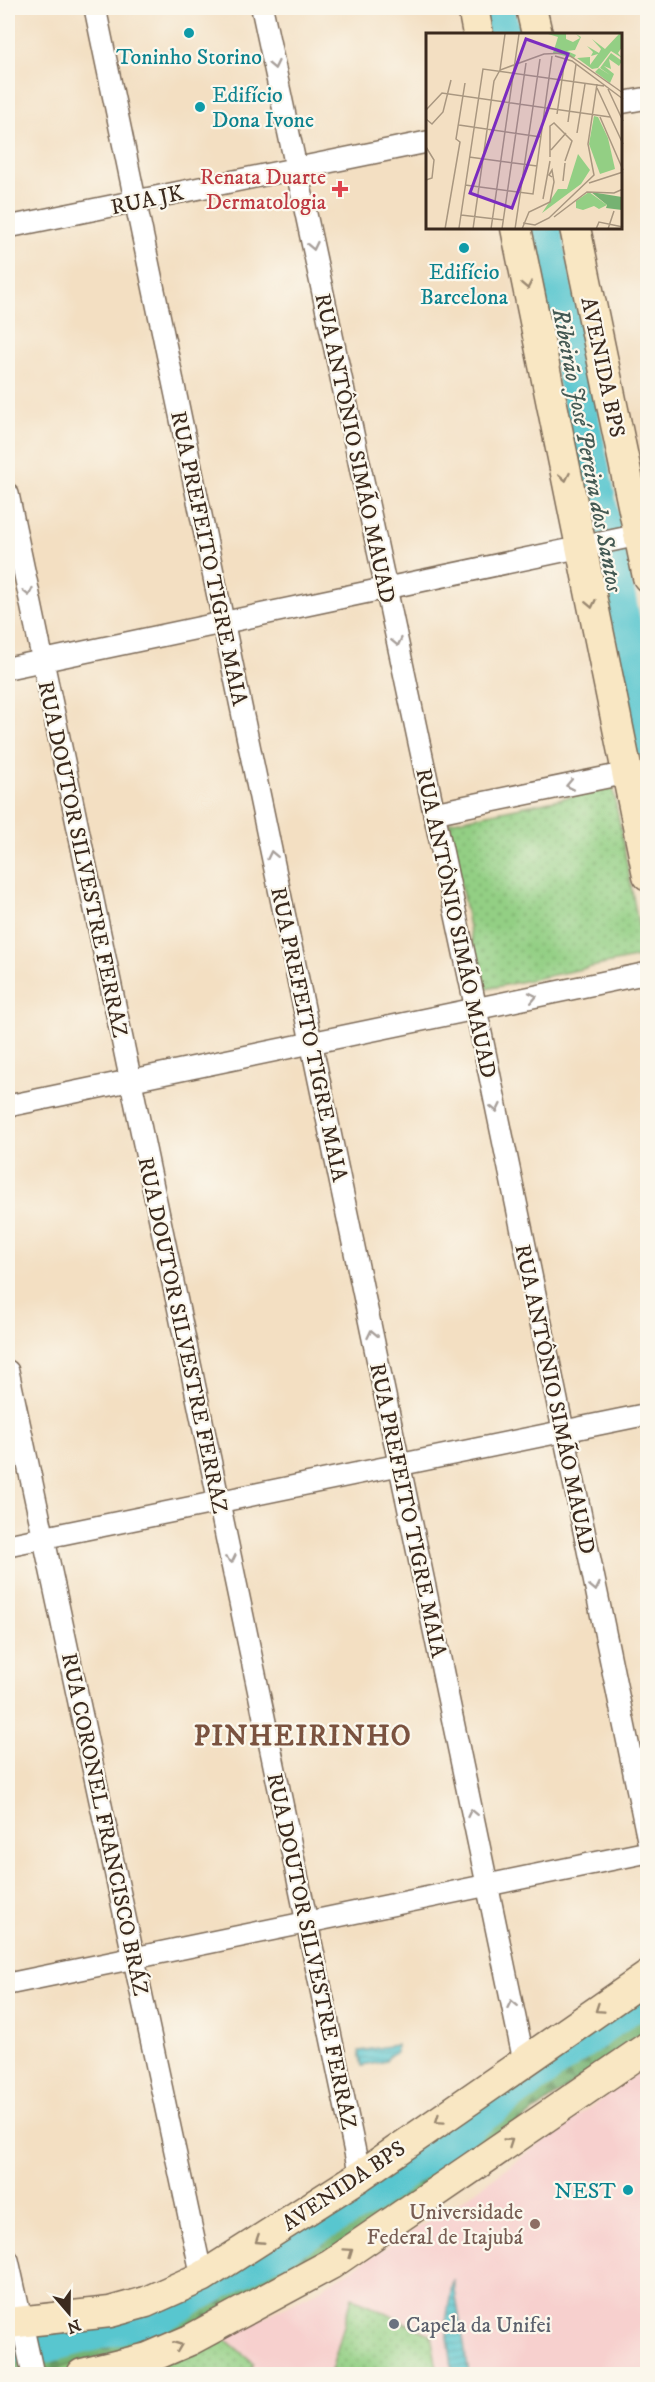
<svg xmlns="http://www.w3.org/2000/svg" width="655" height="2382" font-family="'IM FELL DW Pica',serif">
<defs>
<pattern id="forest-firs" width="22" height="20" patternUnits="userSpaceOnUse" patternTransform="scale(1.5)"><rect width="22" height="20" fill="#76b272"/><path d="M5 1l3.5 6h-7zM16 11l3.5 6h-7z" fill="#62915d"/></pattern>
<pattern id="park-dots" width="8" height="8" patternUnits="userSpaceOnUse" patternTransform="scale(1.5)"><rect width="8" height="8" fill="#93cf84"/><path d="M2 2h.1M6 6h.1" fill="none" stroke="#79a86b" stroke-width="1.8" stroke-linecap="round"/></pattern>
<pattern id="water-rules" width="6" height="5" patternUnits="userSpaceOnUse" patternTransform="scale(1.5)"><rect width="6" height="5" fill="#59c6cf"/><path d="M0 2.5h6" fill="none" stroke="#4ba1a7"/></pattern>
</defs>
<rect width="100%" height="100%" fill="#fbf7ec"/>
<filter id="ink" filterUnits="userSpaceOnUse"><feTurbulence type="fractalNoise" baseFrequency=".0167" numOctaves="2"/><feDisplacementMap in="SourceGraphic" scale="12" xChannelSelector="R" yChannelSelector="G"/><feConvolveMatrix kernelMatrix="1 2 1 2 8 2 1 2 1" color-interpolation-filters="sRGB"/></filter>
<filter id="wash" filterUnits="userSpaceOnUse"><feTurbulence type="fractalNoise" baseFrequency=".008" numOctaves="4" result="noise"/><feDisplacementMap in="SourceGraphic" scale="24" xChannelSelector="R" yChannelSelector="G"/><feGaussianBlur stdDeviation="1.35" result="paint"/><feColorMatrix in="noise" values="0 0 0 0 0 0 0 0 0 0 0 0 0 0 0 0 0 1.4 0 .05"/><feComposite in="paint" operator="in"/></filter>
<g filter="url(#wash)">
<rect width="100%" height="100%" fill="#f3dfc2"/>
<polygon fill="#f7d0ce" points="647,2066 647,2374 128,2374 158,2368 315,2292 468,2196"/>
<polygon fill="url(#forest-firs)" stroke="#586e48" stroke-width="1.5" points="647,1983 647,2029 480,2151 280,2285 123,2356 25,2374 8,2373 8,2333 39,2336 150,2308"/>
<g fill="url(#park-dots)" stroke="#677c51" stroke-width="1.5">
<polygon points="613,788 644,956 481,990 449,822"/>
<polygon points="352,2297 431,2335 438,2374 342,2374 331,2371"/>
<polygon points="208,2325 254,2363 250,2374 39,2374"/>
</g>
<g fill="url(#water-rules)" stroke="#4a7876" stroke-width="1.5">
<polygon points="396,2045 396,2053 390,2055 386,2061 362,2066 359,2051"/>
<polygon points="453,2279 469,2374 453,2374 446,2322"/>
</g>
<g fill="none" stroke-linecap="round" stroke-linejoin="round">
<g stroke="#59c6cf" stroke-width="34">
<polyline points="498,8 504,34"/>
<polyline points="544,228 648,742"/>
<polyline points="8,2344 42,2347 158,2317 368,2199 648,1994"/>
</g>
</g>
</g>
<g filter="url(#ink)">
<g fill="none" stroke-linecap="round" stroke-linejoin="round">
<g stroke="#7b6957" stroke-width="24">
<g id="minor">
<polyline points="95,8 524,2061"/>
<polyline points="262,8 476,1009 648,1840"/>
<polyline points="620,103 648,98"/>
<polyline points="8,227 427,142"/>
<polyline points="8,494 360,2176"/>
<polyline points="8,668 648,533"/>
<polyline points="434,813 627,773"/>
<polyline points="8,1106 648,973"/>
<polyline points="8,1371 202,2277"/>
<polyline points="8,1545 648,1414"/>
<polyline points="8,1984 648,1852"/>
<polyline points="8,2260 33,2374"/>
</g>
</g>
<g stroke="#7b6957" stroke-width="33">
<g id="secondary">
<polyline points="473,8 478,34"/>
<polyline points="531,8 537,34"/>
<polyline points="516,228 648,875"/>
<polyline points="575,228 648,577"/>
<polyline points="8,2323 110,2312 146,2302 202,2277 360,2176 648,1976"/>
<polyline points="82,2374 148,2358 190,2340 331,2264 648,2047"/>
</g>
</g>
<use href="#minor" stroke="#fff" stroke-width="21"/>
<use href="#secondary" stroke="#f9e7c3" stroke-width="30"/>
</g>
<defs><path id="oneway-chevron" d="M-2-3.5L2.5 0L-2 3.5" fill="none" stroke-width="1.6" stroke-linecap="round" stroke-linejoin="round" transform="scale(1.5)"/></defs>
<g stroke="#a79f9a">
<use href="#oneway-chevron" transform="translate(274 65) rotate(78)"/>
<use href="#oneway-chevron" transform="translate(313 246) rotate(78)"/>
<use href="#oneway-chevron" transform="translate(28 592) rotate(78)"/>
<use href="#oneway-chevron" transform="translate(397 642) rotate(78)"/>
<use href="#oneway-chevron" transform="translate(570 785) rotate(169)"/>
<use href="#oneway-chevron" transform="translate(272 855) rotate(-102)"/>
<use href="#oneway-chevron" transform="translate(533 997) rotate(-12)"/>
<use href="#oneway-chevron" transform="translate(496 1108) rotate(78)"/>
<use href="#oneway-chevron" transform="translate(372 1334) rotate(-102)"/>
<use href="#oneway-chevron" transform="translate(231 1559) rotate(78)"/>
<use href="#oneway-chevron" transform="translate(595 1587) rotate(78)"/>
<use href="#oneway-chevron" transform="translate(472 1813) rotate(-102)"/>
<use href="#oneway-chevron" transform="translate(512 2004) rotate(-102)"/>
</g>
<g stroke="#9a8870">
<use href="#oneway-chevron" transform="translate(527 285) rotate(79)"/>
<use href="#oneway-chevron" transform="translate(565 477) rotate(79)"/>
<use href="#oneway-chevron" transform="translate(591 604) rotate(78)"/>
<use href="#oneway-chevron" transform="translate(599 2009) rotate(146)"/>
<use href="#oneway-chevron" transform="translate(439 2120) rotate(145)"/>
<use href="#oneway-chevron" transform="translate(509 2142) rotate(-34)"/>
<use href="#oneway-chevron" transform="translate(259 2240) rotate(147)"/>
<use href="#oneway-chevron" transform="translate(349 2252) rotate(-35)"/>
<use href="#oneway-chevron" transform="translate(178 2346) rotate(-22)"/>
</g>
</g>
<g fill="#0f9aa8" stroke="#fbf7ec" stroke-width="2">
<circle cx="189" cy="33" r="6"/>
<circle cx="200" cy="107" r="6"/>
<circle cx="464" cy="248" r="6"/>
<circle cx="628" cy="2190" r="6"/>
</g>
<path fill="#e0444e" stroke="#fbf7ec" stroke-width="2" d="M337 180h6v6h6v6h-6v6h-6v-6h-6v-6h6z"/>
<circle fill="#8d6e63" stroke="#fbf7ec" stroke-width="2" cx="535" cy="2224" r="6"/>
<circle fill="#6b7280" stroke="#fbf7ec" stroke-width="2" cx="394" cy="2324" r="6"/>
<g text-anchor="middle" stroke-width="4.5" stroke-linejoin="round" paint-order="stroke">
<g font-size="22" fill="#0d838f" stroke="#fbf7ec">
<text x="189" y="64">Toninho Storino</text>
<text x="212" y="102" text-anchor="start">Edifício<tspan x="212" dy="25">Dona Ivone</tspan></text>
<text x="464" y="279">Edifício<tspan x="464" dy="25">Barcelona</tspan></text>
<text x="616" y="2198" text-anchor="end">NEST</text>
</g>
<g font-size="22" fill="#be3a42" stroke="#fbf7ec" text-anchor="end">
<text x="326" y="184">Renata Duarte<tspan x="326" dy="25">Dermatologia</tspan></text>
</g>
<g font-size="22" fill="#3b2a1e" stroke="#fbf7ec">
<text transform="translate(147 199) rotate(-12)" y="8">RUA JK</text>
<text transform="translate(604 367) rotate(78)" y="8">AVENIDA BPS</text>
<text transform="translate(356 448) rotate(78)" y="8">RUA ANTÔNIO SIMÃO MAUAD</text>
<text transform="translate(210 558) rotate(78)" y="8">RUA PREFEITO TIGRE MAIA</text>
<text transform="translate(84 859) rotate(78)" y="8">RUA DOUTOR SILVESTRE FERRAZ</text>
<text transform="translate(457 923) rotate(78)" y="8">RUA ANTÔNIO SIMÃO MAUAD</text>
<text transform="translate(310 1034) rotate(78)" y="8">RUA PREFEITO TIGRE MAIA</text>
<text transform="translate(184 1335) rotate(78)" y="8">RUA DOUTOR SILVESTRE FERRAZ</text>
<text transform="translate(556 1399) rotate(78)" y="8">RUA ANTÔNIO SIMÃO MAUAD</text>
<text transform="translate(409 1510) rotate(78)" y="8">RUA PREFEITO TIGRE MAIA</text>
<text transform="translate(106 1824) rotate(78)" y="8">RUA CORONEL FRANCISCO BRÁZ</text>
<text transform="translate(313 1951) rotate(78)" y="8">RUA DOUTOR SILVESTRE FERRAZ</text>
<text transform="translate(343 2185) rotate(-34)" y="8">AVENIDA BPS</text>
</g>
<g font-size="22" fill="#785e54" stroke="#fbf7ec" text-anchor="end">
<text x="523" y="2219">Universidade<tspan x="523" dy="25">Federal de Itajubá</tspan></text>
</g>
<g font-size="22" fill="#5b616d" stroke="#fbf7ec" text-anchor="start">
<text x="406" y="2332">Capela da Unifei</text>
</g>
<g font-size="24" font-style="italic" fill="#445953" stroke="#fbf7ec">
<text transform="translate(588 450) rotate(79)" y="8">Ribeirão José Pereira dos Santos</text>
</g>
<g font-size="28" font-weight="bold" letter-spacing="1.5" fill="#7a523f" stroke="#fbf7ec">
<text x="303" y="1745">PINHEIRINHO</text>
</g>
</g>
<g transform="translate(426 33)">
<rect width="196" height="196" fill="#f3dfc2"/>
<path d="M165,159L196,164V177L180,175L181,172Z" fill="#76b272"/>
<path d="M168,83L172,84L182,105L189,136L174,141L163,111Z" fill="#93cf84"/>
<path d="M122,1H140V6L147,9L154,5L150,1L155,4L149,17L141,18L150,22L148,25L127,20L132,4ZM193,1H196V14L192,20L196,25L185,18L172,35L166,36L151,25L164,24V32L172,21L165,23L167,19L161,13L173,20L175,16L166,6L179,16ZM185,20L196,28L193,33L183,26L185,36L178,33L188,41L184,50L169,39L173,35L184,42L174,35ZM152,121L164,137L155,151L116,180L132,156H141ZM163,159L181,172L173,176L168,173L157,177L150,175V168Z" fill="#93cf84"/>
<path fill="none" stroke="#a99780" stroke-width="1.5" d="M129,23L146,28L197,66M74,37L79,1M171,55L197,111M182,56L197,88M0,77L16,60L184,84M131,81L139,26M174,84L197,137M0,86L6,91L17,79L25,47M142,89L150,31M33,92L115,104M151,100L159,51M0,114L8,127L6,145L0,147M125,117L140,100M43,124L111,133M124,124V93L128,90L146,108L139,128M137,148L139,130M163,150L197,139M39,152L107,161L126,23M117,166L124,128M35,182L78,187M128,184L161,159L188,160L197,156M97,190L109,192L123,185L168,142L162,111L171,51M33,195L57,36L178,53M17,196H42M19,196L34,109L30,106L39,50M47,196L68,48L74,37L118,21L140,20L197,60M65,196L93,1M76,196L100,30M89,196L114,26M96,196L103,179L124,169L128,149L126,137L123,142L126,144M170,196L173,189L197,194M182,196L188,178"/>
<path fill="#7b2cbf" fill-opacity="0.15" stroke="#7b2cbf" stroke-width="3" d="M100,6L142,21L86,175L44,160Z"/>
<rect width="196" height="196" fill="none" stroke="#3b2a1e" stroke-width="3"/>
</g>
<rect width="655" height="2382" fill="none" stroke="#fbf7ec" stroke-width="30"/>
<g transform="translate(69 2313) rotate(160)" stroke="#fbf7ec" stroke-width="4.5" paint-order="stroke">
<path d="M0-4.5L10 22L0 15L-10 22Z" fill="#3b2a1e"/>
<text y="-9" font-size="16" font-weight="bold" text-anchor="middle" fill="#3b2a1e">N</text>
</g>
</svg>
